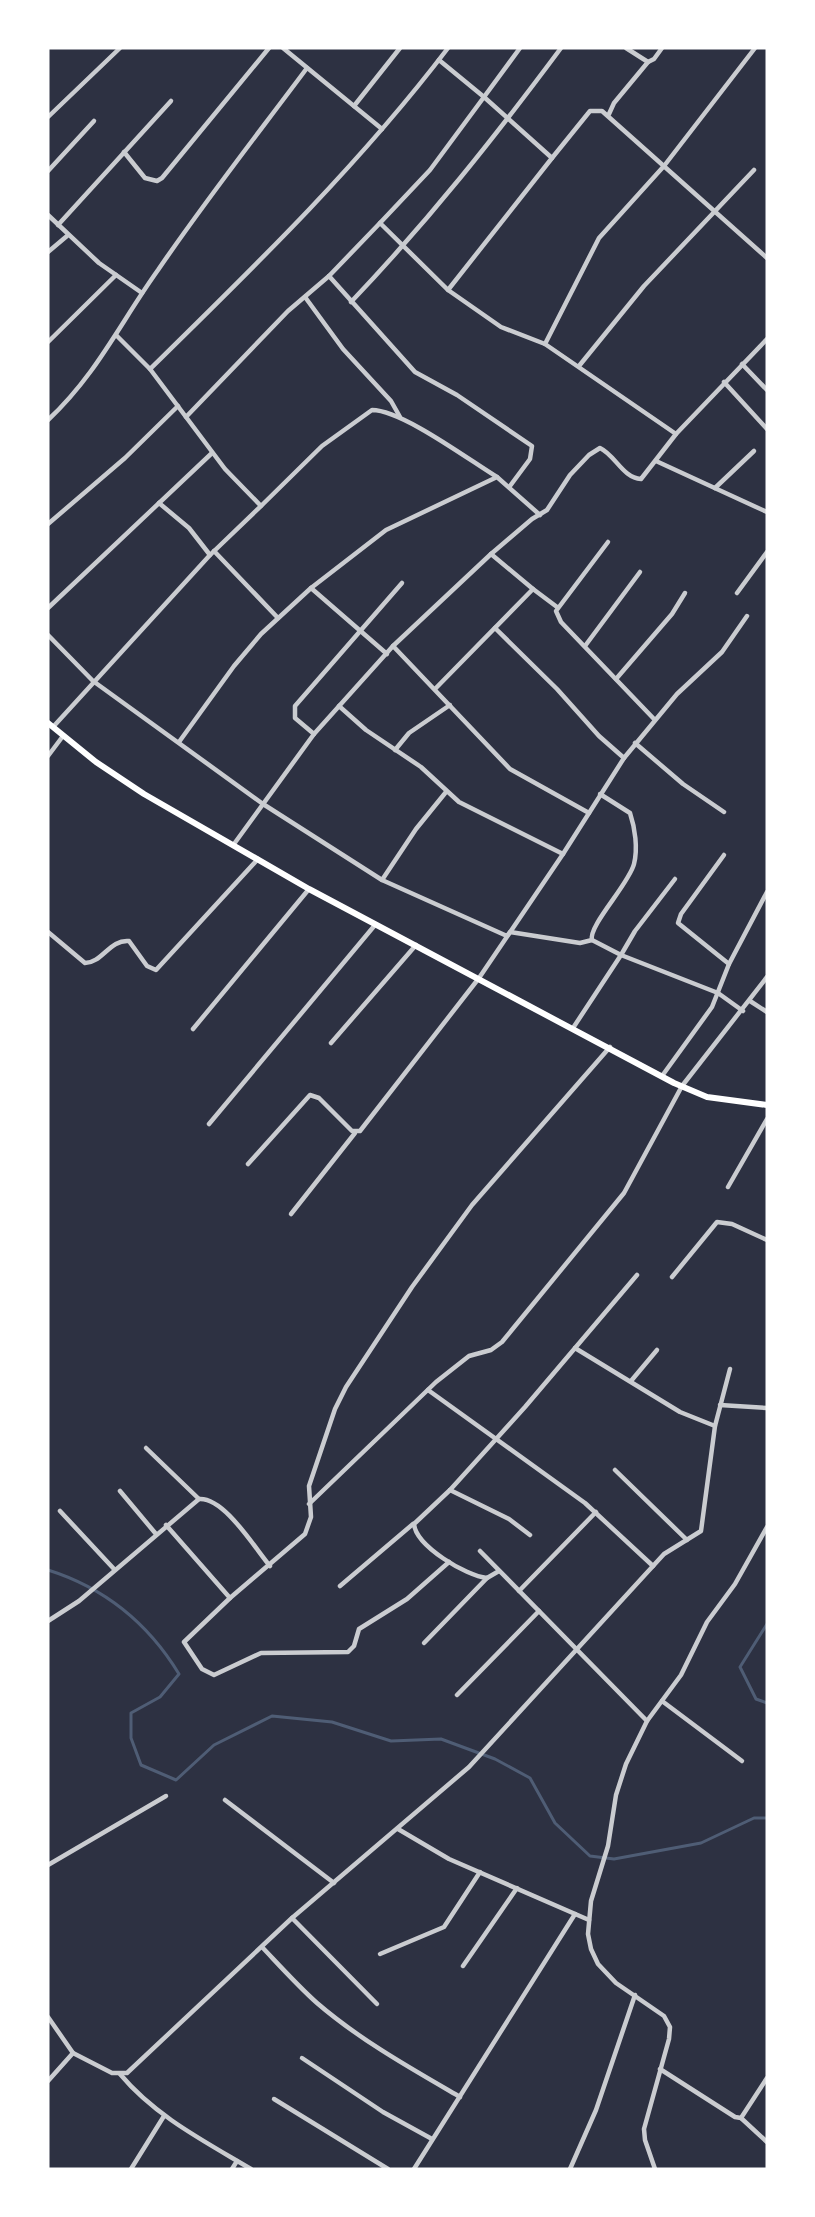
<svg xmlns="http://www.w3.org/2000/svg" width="815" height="2217" font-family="'Work Sans',sans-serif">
<rect width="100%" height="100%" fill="#2d3142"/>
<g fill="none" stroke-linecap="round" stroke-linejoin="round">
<g stroke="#4f5d75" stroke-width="3">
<path d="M48,1570C105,1588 148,1623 179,1674L160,1697L131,1713V1738L141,1765L176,1780L214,1745L272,1716L332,1722L391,1741L441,1739L495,1759L530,1778L555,1823L590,1856L614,1859L701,1843L754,1818H767"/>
<polyline points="767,1624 740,1667 756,1699 767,1703"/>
</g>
<g stroke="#caccd0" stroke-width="4.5">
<polyline points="283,48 382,129"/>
<polyline points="520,48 484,97 552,158 448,290 501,327 545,344"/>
<polyline points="626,48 648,62 654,59 662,48"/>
<polyline points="354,106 400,48"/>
<polyline points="609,114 614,103 648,62"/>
<polyline points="48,117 120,48"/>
<polyline points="124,152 145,178 157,181 162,178 269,48"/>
<polyline points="552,158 590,111 602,111 767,258"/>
<polyline points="48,171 94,121"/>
<polyline points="48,215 99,263 142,293"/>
<polyline points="380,223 448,290"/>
<polyline points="58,225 171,101"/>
<polyline points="48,252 67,236"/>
<polyline points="329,276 415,372 457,395 532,446 530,459 510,486"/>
<polyline points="305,297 343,349 391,401 400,417"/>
<path d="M351,302C429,220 494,138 561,48"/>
<polyline points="117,336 150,369"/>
<polyline points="48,342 116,275"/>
<polyline points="742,364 767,390"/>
<polyline points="579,366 644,286 754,170"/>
<polyline points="724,382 767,429"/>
<polyline points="186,417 288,311 329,276 380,223 430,170 484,97 439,60"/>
<path d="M48,420C97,374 120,323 158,270C205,201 257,135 307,68"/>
<polyline points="676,434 545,344 599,238 664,166 755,48"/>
<polyline points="656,461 767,512"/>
<polyline points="715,488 754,451"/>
<polyline points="159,503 189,528 210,555"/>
<path d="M261,506L322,446L372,410C402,410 469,460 497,477"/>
<polyline points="48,524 125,458 178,406"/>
<polyline points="608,542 556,611 561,622 654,719"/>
<polyline points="214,551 278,618"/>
<polyline points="311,588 387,654"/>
<polyline points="533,589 557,607"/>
<polyline points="737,593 767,552"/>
<polyline points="48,608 212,453"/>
<polyline points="495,628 557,689 599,736 624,758"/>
<polyline points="48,635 93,681 263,804 382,880 507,936 510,932 580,943 592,940"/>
<polyline points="393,646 510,769 589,813"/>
<polyline points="585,646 640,572"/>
<polyline points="616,679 672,614 685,593"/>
<polyline points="435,689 533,589 491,554"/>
<polyline points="339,706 366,730 421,767 459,802 563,854"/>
<path d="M53,727L210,555L261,506L225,469L150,369C254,267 359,165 448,48"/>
<polyline points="314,734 295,718 295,706 402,583"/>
<polyline points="179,742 234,666 261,634 311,588 386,530 497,477 540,515"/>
<polyline points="635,743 683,784 724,812"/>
<polyline points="395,750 409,733 450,705"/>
<polyline points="48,756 63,736"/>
<path d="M600,794L630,813C635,828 638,848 634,864C629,884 588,926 592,940L621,955L635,931L675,879"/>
<path d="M234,844L314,734L393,646L491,554L532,519L547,510L570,475L589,455L600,448C615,455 623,478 641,479L676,434L767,339"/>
<polyline points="724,855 681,914 678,923 729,964"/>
<polyline points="382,880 416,829 446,792"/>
<path d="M48,932L85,963C102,963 110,939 129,941L147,966L156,970L258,859"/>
<polyline points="750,1001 767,1012"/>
<polyline points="573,1028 621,955 718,993 743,1011"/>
<polyline points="193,1029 309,889"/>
<polyline points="331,1043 416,945"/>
<polyline points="662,1076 712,1007 729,964 767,892"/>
<polyline points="209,1124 375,925"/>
<polyline points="248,1164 310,1095 319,1098 352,1131 360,1131 479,978 563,854 624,758 677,694 722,652 747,616"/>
<polyline points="728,1187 767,1119"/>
<polyline points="291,1214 355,1133"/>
<polyline points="672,1277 717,1222 732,1224 767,1240"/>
<polyline points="575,1348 680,1412 715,1426"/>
<polyline points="631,1381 657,1350"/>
<polyline points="428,1390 585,1503 653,1566"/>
<polyline points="720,1405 767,1408"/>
<polyline points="146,1448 199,1499"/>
<polyline points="615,1470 687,1540"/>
<polyline points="450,1490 509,1519 530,1535"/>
<polyline points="120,1491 156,1534"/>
<polyline points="309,1504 436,1382 469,1356 491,1350 502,1342 624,1193 682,1086 767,977"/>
<polyline points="60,1511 114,1569"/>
<polyline points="166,1525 230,1598"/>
<polyline points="480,1551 647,1721"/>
<polyline points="449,1562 407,1599 359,1629 354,1646 348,1652 261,1653 214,1675 202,1669 184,1642 230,1598 305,1534 311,1517 309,1486 335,1409 346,1387 412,1287 472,1205 610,1047"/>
<path d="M499,1571L487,1578C466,1576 416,1546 414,1524L450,1490L525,1407L637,1275"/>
<polyline points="340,1586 413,1524"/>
<polyline points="519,1591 596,1512"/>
<path d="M48,1621L79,1601L199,1499C224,1497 254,1547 270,1566"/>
<polyline points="424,1643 487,1578"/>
<polyline points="457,1695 539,1611"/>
<polyline points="662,1701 742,1761"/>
<polyline points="225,1800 334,1883"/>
<polyline points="398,1829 449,1859 589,1920"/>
<polyline points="48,1865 166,1796"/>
<polyline points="292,1918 377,2004"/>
<path d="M262,1947C280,1966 298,1986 317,2003C360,2040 410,2068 460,2097"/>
<polyline points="380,1954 444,1927 480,1872"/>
<polyline points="463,1966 517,1888"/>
<polyline points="48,2017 73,2053 112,2073 127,2073 292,1918 469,1767 664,1554 701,1531 715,1426 730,1369"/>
<polyline points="302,2058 383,2112 432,2139"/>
<polyline points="660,2069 735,2117 741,2118 767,2078"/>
<path d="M120,2074C155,2116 204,2141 251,2169"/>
<polyline points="48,2081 73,2053"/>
<polyline points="274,2099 388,2169"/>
<polyline points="741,2118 767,2142"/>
<polyline points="131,2169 164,2116"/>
<polyline points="232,2169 237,2161"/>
<polyline points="414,2169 575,1914"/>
<polyline points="570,2169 596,2110 635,1995"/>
<polyline points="655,2169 645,2140 644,2129 669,2039 670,2027 664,2016 616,1983 598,1964 591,1949 588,1934 591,1901 608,1846 616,1795 626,1764 647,1721 681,1675 707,1622 735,1584 767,1527"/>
</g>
<polyline stroke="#fff" stroke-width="6" points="48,723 96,762 144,794 309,889 674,1083 707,1097 767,1105"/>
</g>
<rect width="815" height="2217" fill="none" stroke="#ffffff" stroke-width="99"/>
</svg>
